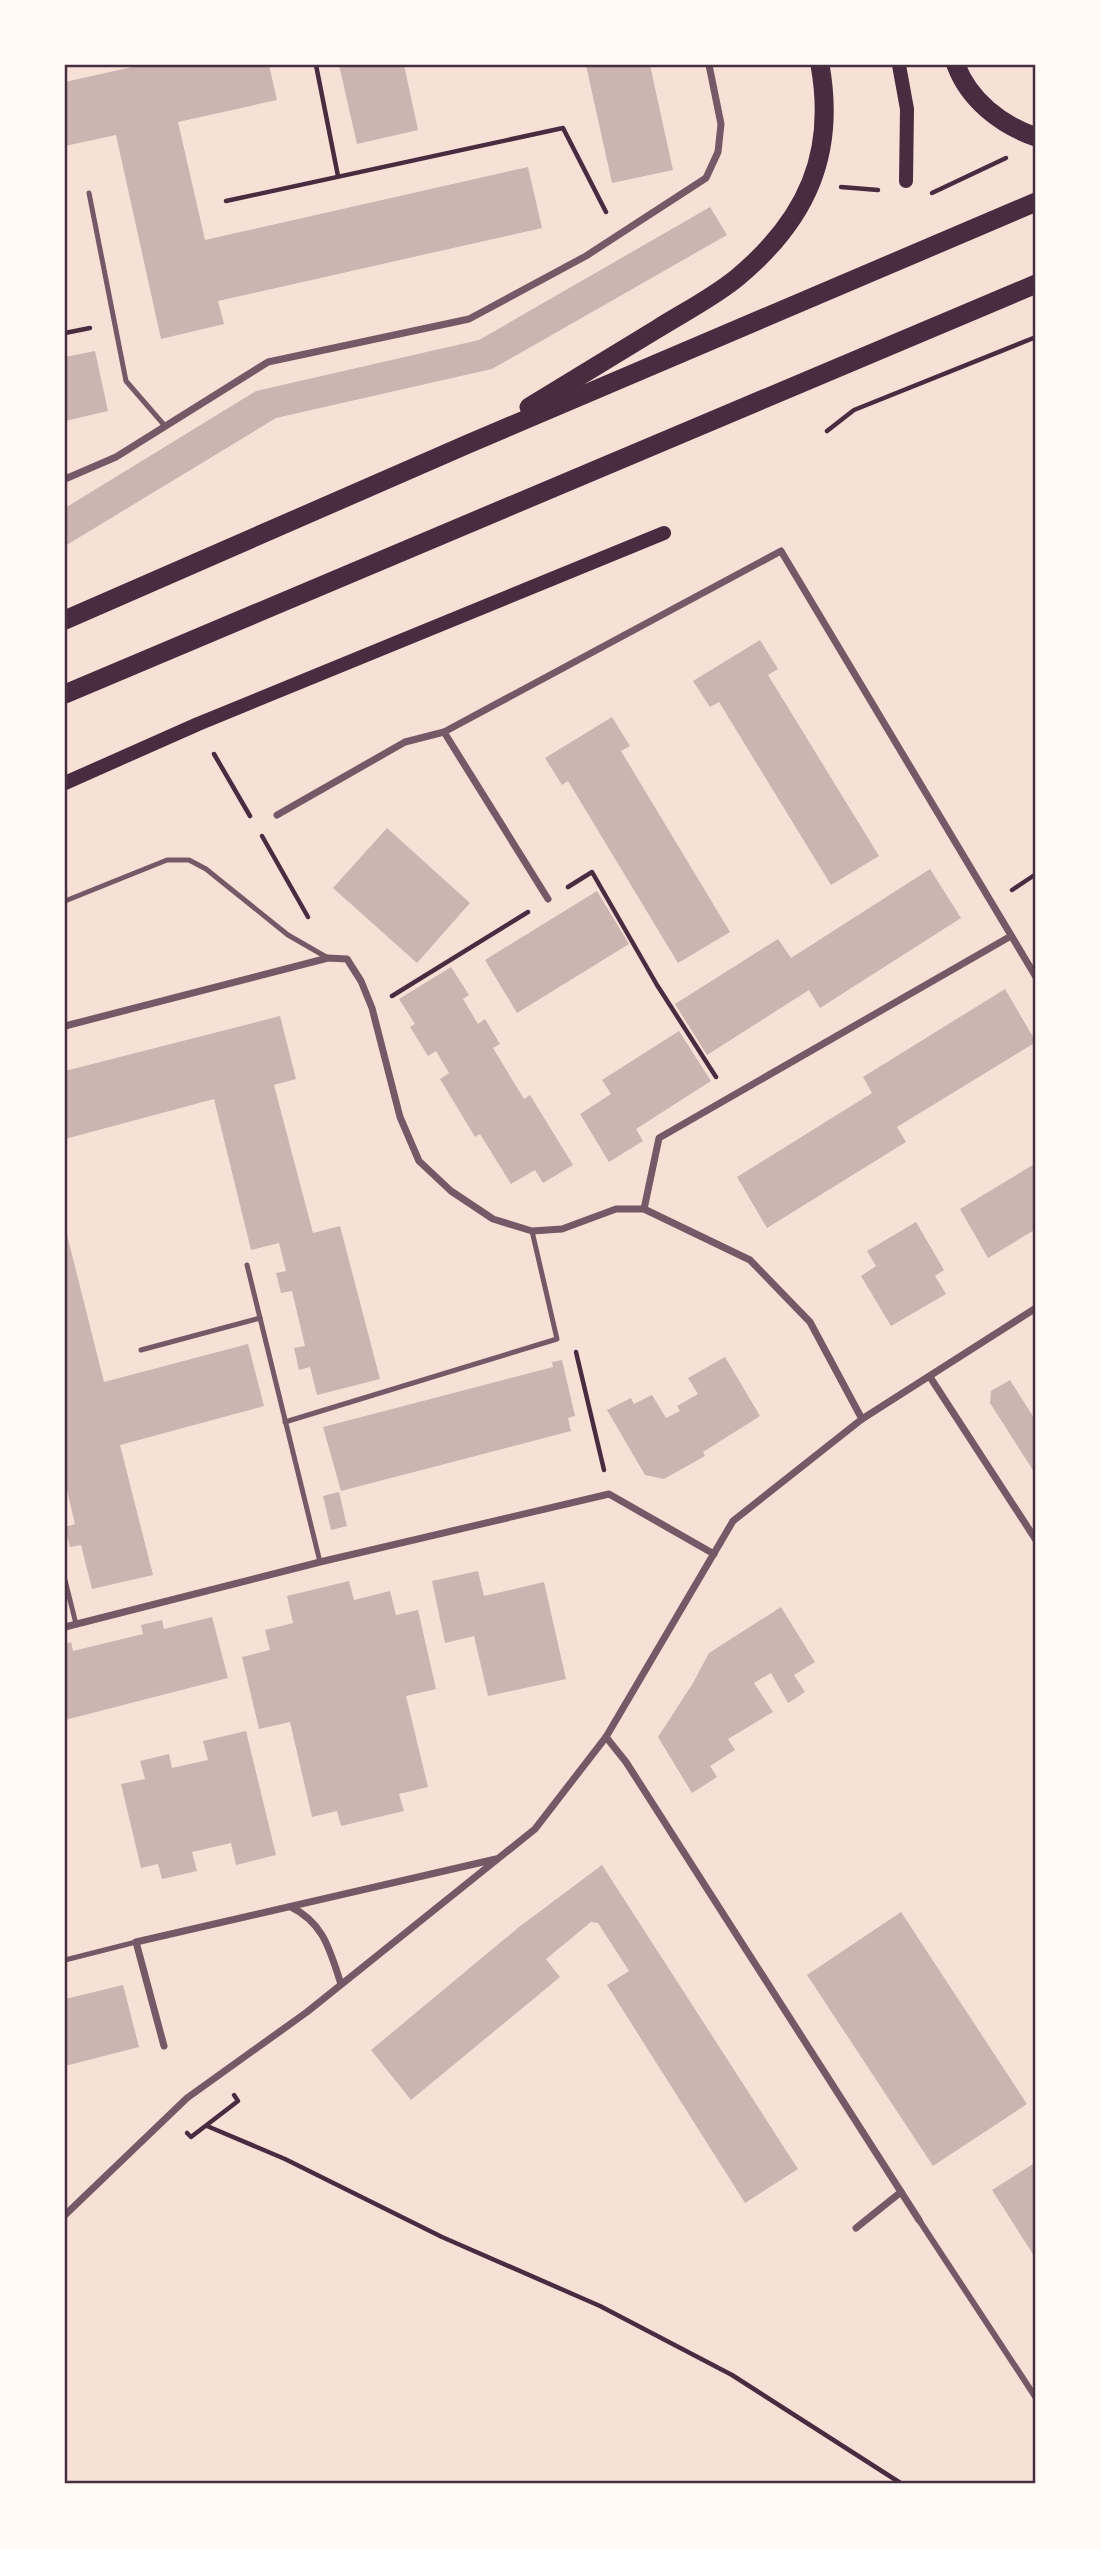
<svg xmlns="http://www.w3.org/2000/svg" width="1101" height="2549" font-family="Rubik,sans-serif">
<rect width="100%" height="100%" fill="#f7e1d7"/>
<g fill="#ccb4b1">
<polygon points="141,65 269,65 277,100 178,122 205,240 528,167 542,228 218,301 224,324 161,339 116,135 65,146 65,82"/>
<polygon points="339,65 404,65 418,130 357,144"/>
<polygon points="586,65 650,65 673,170 612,183"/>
<polygon points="710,207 727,235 492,369 276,418 65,546 65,508 256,391 479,340"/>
<polygon points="95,351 108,411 65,421 65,357"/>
<polygon points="760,640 778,669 768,675 879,856 831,885 719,702 710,707 693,681"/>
<polygon points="612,717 630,746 621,751 730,932 678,963 568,781 562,785 545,758"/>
<polygon points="387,828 470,903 417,963 333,888"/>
<polygon points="930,869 961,918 820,1008 809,990 707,1055 675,1004 778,939 791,958"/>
<polygon points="597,891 629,944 517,1013 485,960"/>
<polygon points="451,967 469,995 463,999 478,1024 485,1019 500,1044 493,1048 524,1099 530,1095 573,1165 543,1183 535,1170 511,1184 480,1134 475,1137 440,1079 449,1073 436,1051 428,1056 410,1027 415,1024 399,999"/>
<polygon points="1005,989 1036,1042 897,1127 906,1142 767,1228 737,1177 872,1093 863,1077"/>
<polygon points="280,1016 296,1079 274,1085 313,1233 340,1226 380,1379 317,1395 310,1367 299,1370 294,1348 305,1346 292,1291 281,1293 276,1273 286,1271 279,1243 251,1250 214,1099 65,1139 65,1071"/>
<polygon points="679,1031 711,1081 636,1129 643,1141 609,1162 580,1114 611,1094 602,1080"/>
<polygon points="1036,1163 1036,1229 988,1258 960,1209"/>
<polygon points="916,1222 944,1270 935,1276 946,1294 891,1326 861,1276 876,1266 867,1251"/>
<polygon points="65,1227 104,1382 248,1344 264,1406 120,1445 153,1575 92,1589 81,1545 70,1547 65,1527 75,1524 65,1482"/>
<polygon points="725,1357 760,1416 703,1452 705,1456 664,1479 645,1475 607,1410 631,1398 634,1404 652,1395 666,1418 680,1411 677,1406 698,1394 688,1378"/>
<polygon points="562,1360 575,1416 568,1418 571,1431 341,1491 323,1427 553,1367 552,1362"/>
<polygon points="1010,1380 1036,1421 1036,1475 990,1403 991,1391"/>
<polygon points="339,1492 347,1526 331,1530 323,1496"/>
<polygon points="478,1571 484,1596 544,1582 566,1679 488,1696 474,1636 445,1643 432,1581"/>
<polygon points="349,1581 354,1600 390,1591 396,1615 418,1610 436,1689 406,1696 428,1787 399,1794 404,1811 341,1826 337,1811 312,1817 290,1722 259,1729 242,1657 270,1650 265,1630 293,1623 287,1596"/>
<polygon points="781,1607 815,1662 794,1675 805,1692 788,1703 771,1673 754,1683 773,1712 728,1739 735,1750 710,1766 717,1777 692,1793 658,1737 693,1683 709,1653"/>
<polygon points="212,1617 228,1678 65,1720 65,1644 71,1642 73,1651 143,1634 141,1625 162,1620 164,1629"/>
<polygon points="246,1731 276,1855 236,1865 231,1843 192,1852 197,1871 162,1879 158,1864 141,1868 121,1784 145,1779 140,1761 169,1754 172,1768 208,1760 203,1741"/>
<polygon points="602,1865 798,2169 745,2203 607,1985 629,1971 598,1923 591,1922 546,1959 560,1977 411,2100 371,2050 519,1927"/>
<polygon points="901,1912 1027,2104 933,2166 807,1975"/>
<polygon points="123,1985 139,2047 65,2066 65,1999"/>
<polygon points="1036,2162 1036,2259 992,2190"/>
</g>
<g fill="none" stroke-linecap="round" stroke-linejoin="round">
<g stroke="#4a2c40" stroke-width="4.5">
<polyline points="316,65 338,176"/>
<polyline points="841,187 878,190"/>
<polyline points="932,193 1006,158"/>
<polyline points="226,201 563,128 606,212"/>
<polyline points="65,333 90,328"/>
<polyline points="827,431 854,410 1036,337"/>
<polyline points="214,754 250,816"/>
<polyline points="262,836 308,917"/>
<polyline points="568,887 592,872 657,985 716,1077"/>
<polyline points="1012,890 1036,874"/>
<polyline points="392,996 528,912"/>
<polyline points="576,1352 604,1470"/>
<polyline points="207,2126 285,2159 442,2237 600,2306 732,2375 902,2484"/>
<polyline points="187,2133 191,2137 238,2101 234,2095"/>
</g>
<g stroke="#755966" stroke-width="5">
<polyline points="89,193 126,381 165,426"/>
<polyline points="65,901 167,860 189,860 206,869 288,935 328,958"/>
<polyline points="247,1265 320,1562"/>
<polyline points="141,1350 260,1318"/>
<polyline points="285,1422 557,1339 532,1231"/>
<polyline points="65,1580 76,1624"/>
<polyline points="65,1960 136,1942"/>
</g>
<polyline stroke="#755966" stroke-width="6" points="919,2220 1036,2398"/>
<g stroke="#755966" stroke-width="7">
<polyline points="65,479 116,457 268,362 469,319 586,256 706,178 718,152 721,124 709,65"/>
<polyline points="277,815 405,742 444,732"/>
<polyline points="548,899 444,732 781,551 1036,977"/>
<polyline points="65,1026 328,958 347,959 361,981 372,1008 400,1117 419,1161 451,1191 493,1219 532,1231 562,1229 616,1209 644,1209 750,1260 810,1322 862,1419"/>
<polyline points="644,1209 659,1138 1011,936"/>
<polyline points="930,1377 1036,1540"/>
<polyline points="65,1627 320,1562 609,1494 714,1554"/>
<polyline points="606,1737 626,1762 919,2220"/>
<path d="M291,1907C324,1923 330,1951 341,1984"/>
<polyline points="164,2046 136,1942 496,1859"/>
<polyline points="65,2215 187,2098 307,2012 535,1829 606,1737 733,1521 862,1419 1036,1308"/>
<polyline points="856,2228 901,2192"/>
</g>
<g stroke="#4a2c40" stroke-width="14">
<polyline points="899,65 907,109 906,181"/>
<polyline points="65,783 198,724 664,533"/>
</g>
<g stroke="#4a2c40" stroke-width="19">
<path d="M956,65C969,100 1001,125 1036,137"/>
<path d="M529,407C572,381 614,355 657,329C684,312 714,297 738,277C807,219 836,154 820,65"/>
<polyline points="65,620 468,444 1036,202"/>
<polyline points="65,694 1036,284"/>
</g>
</g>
<rect width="1101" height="2549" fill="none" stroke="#fffaf5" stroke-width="133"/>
<rect x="66" y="66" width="968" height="2416" fill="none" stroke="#4a2c40" stroke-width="2.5"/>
</svg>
